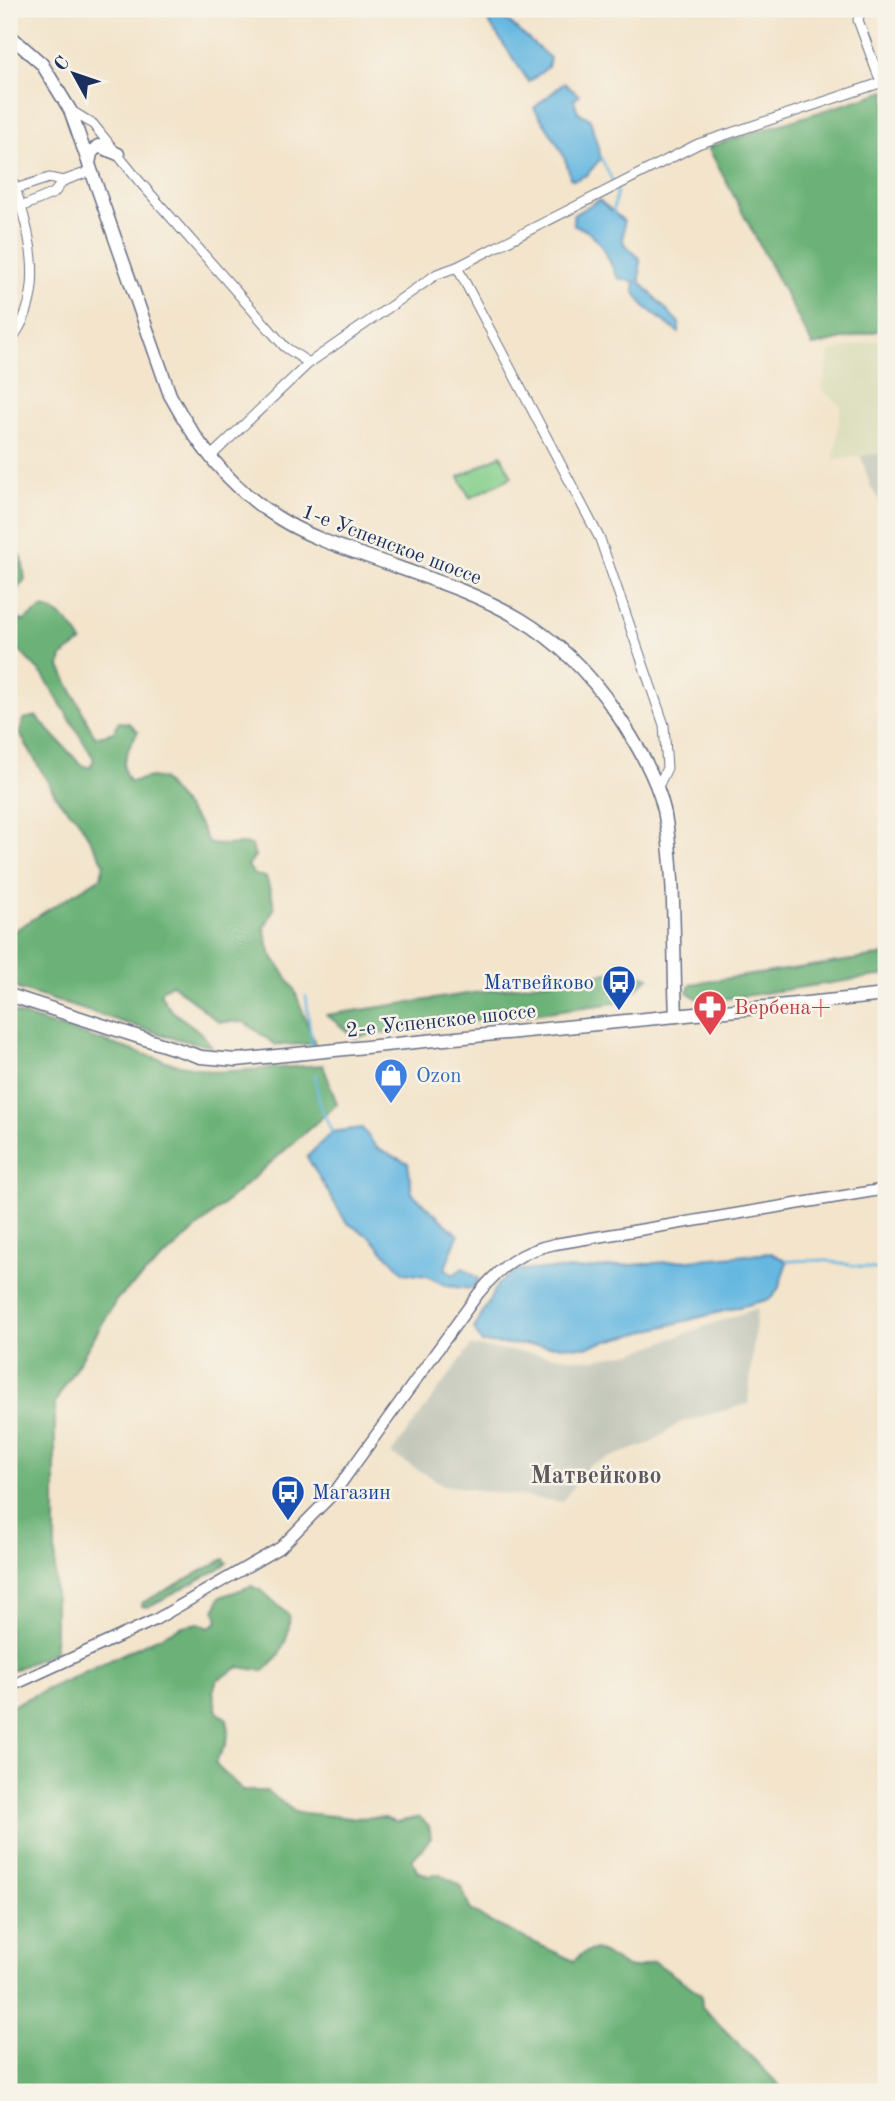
<svg xmlns="http://www.w3.org/2000/svg" width="895" height="2101" font-family="'Old Standard TT',serif">
<rect width="100%" height="100%" fill="#f7f3e8"/>
<filter id="ink" filterUnits="userSpaceOnUse"><feTurbulence type="fractalNoise" baseFrequency=".0143" numOctaves="2"/><feDisplacementMap in="SourceGraphic" scale="14" xChannelSelector="R" yChannelSelector="G"/><feConvolveMatrix kernelMatrix="1 2 1 2 8 2 1 2 1" color-interpolation-filters="sRGB"/></filter>
<filter id="wash" filterUnits="userSpaceOnUse"><feTurbulence type="fractalNoise" baseFrequency=".00686" numOctaves="4" result="noise"/><feDisplacementMap in="SourceGraphic" scale="28" xChannelSelector="R" yChannelSelector="G"/><feGaussianBlur stdDeviation="1.57" result="paint"/><feColorMatrix in="noise" values="0 0 0 0 0 0 0 0 0 0 0 0 0 0 0 0 0 1.4 0 .05"/><feComposite in="paint" operator="in"/></filter>
<g filter="url(#wash)">
<rect width="100%" height="100%" fill="#f3e4cb"/>
<polygon fill="#dcdebc" points="886,338 886,453 834,460 841,406 822,390 830,352"/>
<g fill="#c2c6b9">
<polygon points="886,453 886,511 871,488 861,456"/>
<polygon points="757,1308 748,1404 679,1423 651,1443 589,1465 562,1502 444,1485 391,1454 471,1346 588,1360 632,1353"/>
</g>
<polygon fill="#85cf8c" stroke="#507f75" stroke-width="2" points="501,455 512,477 470,498 459,477"/>
<g fill="#6cb278" stroke="#44706b" stroke-width="2">
<polygon points="886,91 886,329 813,346 708,147"/>
<polygon points="9,545 22,558 25,580 10,597 9,602"/>
<path d="M42,608C59,610 74,627 82,642L62,656L60,667L95,737L114,732L118,722L129,723L138,731C129,749 116,764 130,782L151,777L162,779L200,825L208,843C223,848 236,842 251,845L255,856L248,866L255,875L266,877L275,907L264,928L270,952L294,989L315,1044L276,1045L244,1022H219L172,984L160,991C169,1020 195,1019 211,1046L173,1038L9,986V934L101,877L104,863L77,818L59,801L20,734L23,719L36,716L80,764L90,768L94,759L43,675L9,640V610L13,618L24,621Z"/>
<polygon points="886,955 886,975 703,1002 687,992 691,984"/>
<polygon points="614,972 649,977 623,1002 354,1037 327,1015"/>
<polygon points="9,1011 175,1064 216,1072 323,1065 337,1104 117,1299 55,1402 55,1652 9,1672"/>
<polygon points="224,1559 227,1563 217,1570 148,1607 141,1606 142,1603"/>
<path d="M251,1586L262,1591L289,1615C291,1637 280,1657 264,1671L239,1667L217,1680L213,1692L217,1712L227,1719L229,1731L226,1744L215,1763C223,1774 234,1780 243,1791H267L295,1812L351,1818L385,1817L396,1822L420,1817L429,1826L431,1838L412,1860L417,1871L428,1876L440,1874L461,1886L470,1909L486,1920L574,1961C600,1933 612,1968 634,1968C640,1968 648,1963 655,1962L701,1994L702,2007L786,2092H9V1707L183,1626L199,1623L209,1628L218,1621L215,1609L220,1597Z"/>
</g>
<g fill="#66b8e1" stroke="#4074a0" stroke-width="2">
<polygon points="497,12 550,58 548,67 529,82 484,15"/>
<path d="M564,83L579,95L574,100L578,112L590,119L601,158L587,175L574,180L570,178C567,153 547,129 534,108Z"/>
<path d="M599,200L624,221L623,242L640,259V282L679,323V333L644,306L634,291L635,282L618,278C607,257 599,232 574,225L573,215Z"/>
<polygon points="362,1128 377,1148 408,1163 412,1193 458,1235 445,1268 453,1275 463,1268 479,1279 471,1289 447,1286 427,1276 404,1273 370,1237 346,1222 307,1157 332,1132"/>
<polygon points="771,1253 787,1261 778,1290 770,1299 585,1347 482,1343 474,1329 498,1284 517,1270 585,1269"/>
</g>
<g fill="none" stroke-linecap="round" stroke-linejoin="round">
<g stroke="#66b8e1" stroke-width="2.5">
<polyline points="601,158 614,184"/>
<polyline points="613,213 617,191"/>
<polyline points="306,996 312,1046"/>
<polyline points="315,1074 319,1103 332,1132"/>
<polyline points="787,1261 822,1260 886,1271"/>
</g>
</g>
</g>
<g filter="url(#ink)">
<g fill="none" stroke-linecap="round" stroke-linejoin="round">
<g stroke="#676e84" stroke-width="11">
<g id="minor">
<polyline points="861,9 858,20 881,83"/>
<polyline points="70,110 93,124 139,181 285,347 309,363"/>
<path d="M9,171C28,224 51,293 9,342"/>
<polyline points="15,189 49,178 63,181 91,171"/>
<polyline points="21,207 54,193 63,181"/>
<polyline points="457,267 698,144 886,81"/>
<polyline points="210,457 309,363 437,274 457,267 600,539 664,725 667,768 657,789"/>
</g>
</g>
<g stroke="#676e84" stroke-width="13">
<path id="tertiary" d="M9,1687L155,1620L281,1547L334,1493L478,1294C500,1267 520,1251 555,1244L886,1189"/>
</g>
<g stroke="#676e84" stroke-width="15">
<g id="secondary">
<path d="M9,35L42,64L70,110L170,395C196,443 230,488 277,517C305,535 337,546 369,557C474,595 548,612 615,711C634,740 656,775 664,810C676,870 673,953 676,1016"/>
<polyline points="89,164 91,153 98,146 118,154"/>
<polyline points="9,995 201,1057 236,1060 886,995"/>
</g>
</g>
<use href="#minor" stroke="#fff" stroke-width="9"/>
<use href="#tertiary" stroke="#fff" stroke-width="10"/>
<use href="#secondary" stroke="#fff" stroke-width="12"/>
</g>
</g>
<defs>
<g id="bus-pin" transform="scale(1.75)"><path d="M0 17L-7.5 6A9.5 9.5 0 1 1 7.5 6Z" fill="#1a4fb4" stroke="#f7f3e8"/><path d="M-5-6H5V4H4V6H2V4H-2V6H-4V4H-5ZM-3.5-4V0h7V-4ZM-3.5 1.2v1.5H-2V1.2ZM2 1.2v1.5H3.5V1.2Z" fill="#fff"/></g>
<g id="pharmacy-pin" transform="scale(1.75)"><path d="M0 17L-7.5 6A9.5 9.5 0 1 1 7.5 6Z" fill="#e0444e" stroke="#f7f3e8"/><path d="M-2-6h4v4h4v4h-4v4h-4v-4h-4v-4h4Z" fill="#fff"/></g>
<g id="shop-pin" transform="scale(1.75)"><path d="M0 17L-7.5 6A9.5 9.5 0 1 1 7.5 6Z" fill="#3f7fe0" stroke="#f7f3e8"/><path d="M-5-2.5h2.3a2.7 3.5 0 0 1 5.4 0H5L5.5 6h-11ZM-1.5-2.5h3a1.5 2.3 0 0 0-3 0Z" fill="#fff"/></g>
</defs>
<g fill-rule="evenodd">
<use href="#bus-pin" x="619" y="982"/>
<use href="#pharmacy-pin" x="710" y="1007"/>
<use href="#shop-pin" x="391" y="1075"/>
<use href="#bus-pin" x="288" y="1492"/>
</g>
<g text-anchor="middle" stroke-width="5" stroke-linejoin="round" paint-order="stroke">
<g font-size="21" fill="#1b2f5e" stroke="#f7f3e8">
<text transform="translate(392 544) rotate(21)" y="7">1-е Успенское шоссе</text>
<text transform="translate(441 1020) rotate(-6)" y="7">2-е Успенское шоссе</text>
</g>
<g font-size="21" fill="#164399" stroke="#f7f3e8" text-anchor="end">
<text x="594" y="989">Матвейково</text>
<text x="312" y="1499" text-anchor="start">Магазин</text>
</g>
<g font-size="21" fill="#be3a42" stroke="#f7f3e8" text-anchor="start">
<text x="734" y="1014">Вербена+</text>
</g>
<g font-size="21" fill="#366cbe" stroke="#f7f3e8" text-anchor="start">
<text x="416" y="1082">Ozon</text>
</g>
<g font-size="24" font-weight="bold" fill="#5d585d" stroke="#f7f3e8">
<text x="596" y="1483">Матвейково</text>
</g>
</g>
<rect width="895" height="2101" fill="none" stroke="#f7f3e8" stroke-width="35"/>
<g transform="translate(74 74) rotate(310)" stroke="#f7f3e8" stroke-width="5" paint-order="stroke">
<path d="M0-5L12 26L0 18L-12 26Z" fill="#1b2f5e"/>
<text y="-10" font-size="19" font-weight="bold" text-anchor="middle" fill="#1b2f5e">С</text>
</g>
</svg>
